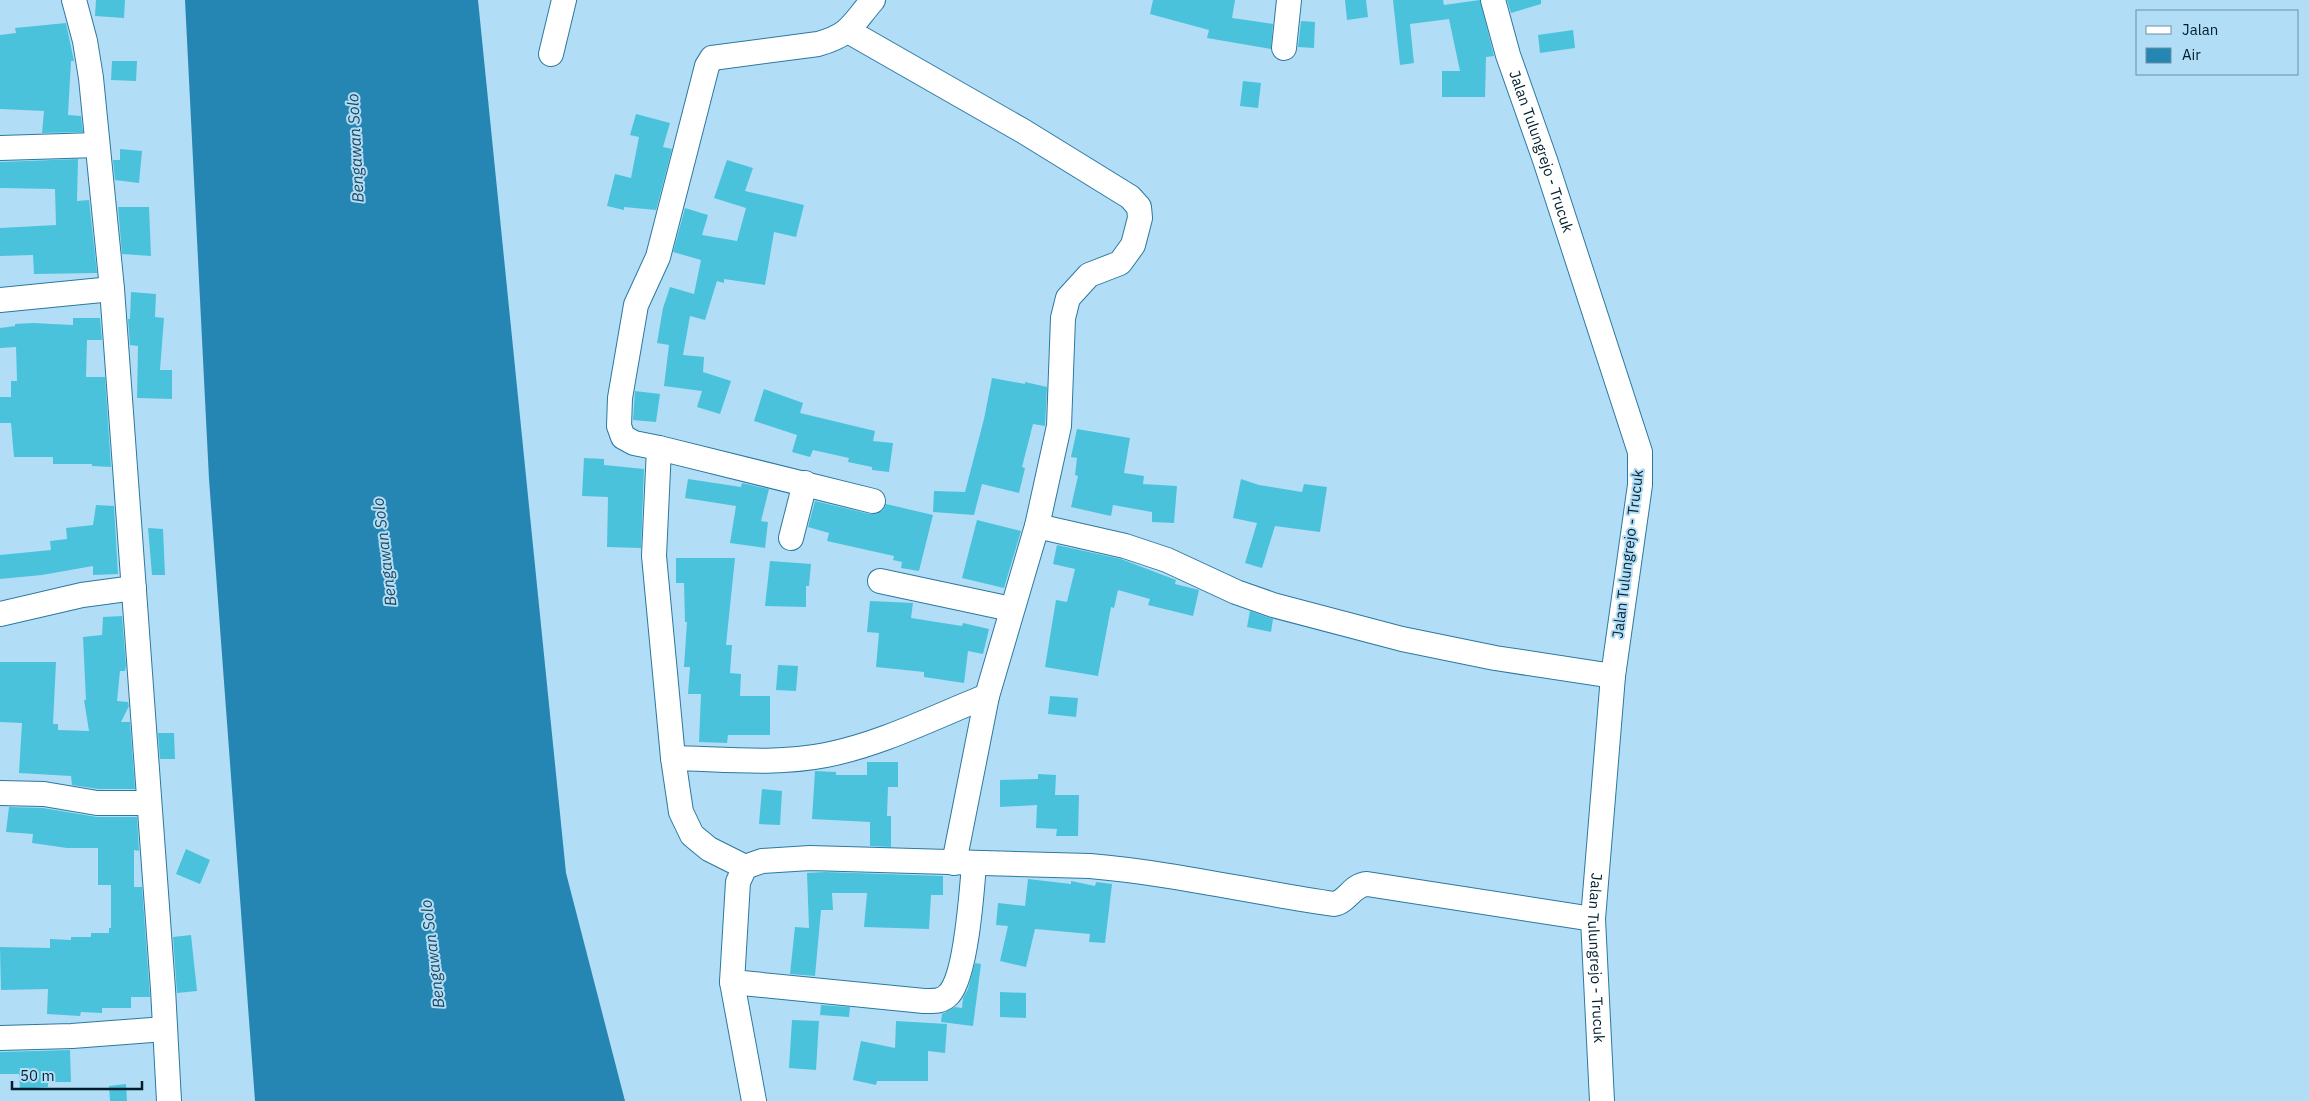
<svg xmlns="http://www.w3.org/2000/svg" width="2309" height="1101" font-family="'IBM Plex Sans',sans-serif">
<rect width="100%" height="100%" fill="#b2ddf6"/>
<polygon fill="#2686b3" points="185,0 478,0 566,873 625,1101 255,1101 209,479"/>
<g fill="#4bc2db">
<polygon points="96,0 125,0 124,18 95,16"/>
<polygon points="1153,0 1235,0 1232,18 1273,24 1271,49 1207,38 1209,30 1150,14"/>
<polygon points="1345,0 1366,0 1368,17 1347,20"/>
<polygon points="1393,0 1443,0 1444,5 1480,0 1494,56 1486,57 1485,97 1442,97 1442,71 1460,71 1449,19 1410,24 1414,63 1400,65"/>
<polygon points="1507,0 1541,0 1541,4 1511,13"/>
<polygon points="1301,21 1315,22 1314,48 1298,47"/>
<polygon points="66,23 74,61 71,61 68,115 81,116 83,132 42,133 44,111 0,109 0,35 16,33 15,28"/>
<polygon points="1573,30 1575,48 1540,53 1538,35"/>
<polygon points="112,61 137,61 136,81 111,80"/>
<polygon points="1243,81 1261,83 1258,108 1240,106"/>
<polygon points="636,114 670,123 663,147 672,149 656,210 624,207 624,210 607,206 615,174 631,178 639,137 630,135"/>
<polygon points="120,149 142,151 139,183 115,180 113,160 120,160"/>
<polygon points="78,159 77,201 89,200 97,273 34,274 33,255 0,256 0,228 56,225 55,189 0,188 0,162"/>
<polygon points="727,160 753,168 745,191 804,205 796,237 774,232 765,285 724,279 724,283 717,281 705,320 690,316 683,355 704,357 703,372 731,381 720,414 697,407 702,391 664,386 669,345 657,343 663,308 670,287 694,294 701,260 673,252 685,208 708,215 702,235 737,241 746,208 714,198"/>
<polygon points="118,207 149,207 151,256 122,254"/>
<polygon points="131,292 156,294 155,317 164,318 160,370 172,370 172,399 137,398 138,346 130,345 128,319 130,319"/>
<polygon points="73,318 100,318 102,340 87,340 86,377 105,377 111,467 92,466 92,464 53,464 53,457 14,457 11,423 0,423 0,397 11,397 11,381 17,381 16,347 0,348 0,328 15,326 15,324 33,323 73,325"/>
<polygon points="992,378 1025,384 1025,382 1047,387 1045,426 1033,424 1022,467 1025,468 1019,493 982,484 974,515 933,512 934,491 965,492 984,419"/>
<polygon points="764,389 803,403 800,413 875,431 873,441 893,443 889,472 872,470 872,467 848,462 849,458 813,450 810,457 792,452 797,435 754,421"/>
<polygon points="635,391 660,394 656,422 633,420"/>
<polygon points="1077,429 1130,438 1124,473 1144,476 1143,484 1177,486 1174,523 1152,522 1152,512 1113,505 1111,516 1071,507 1078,476 1075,475 1077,458 1071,457"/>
<polygon points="584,458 604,459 604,465 644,469 641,548 607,547 608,497 582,496"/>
<polygon points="688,479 741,487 742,483 769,489 761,521 768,522 765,548 730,543 736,506 685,498"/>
<polygon points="1241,479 1259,485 1302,492 1304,484 1327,487 1320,532 1275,526 1262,568 1245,563 1257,523 1233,518"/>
<polygon points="815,501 870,514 877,514 883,510 886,504 933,515 919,571 901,568 902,562 893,560 894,556 827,541 829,533 808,527"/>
<polygon points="96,505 114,506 118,574 93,575 93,566 42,575 0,579 0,555 51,550 50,541 67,539 66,528 93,525"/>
<polygon points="977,520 1021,531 1004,588 962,578"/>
<polygon points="148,528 163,529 165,575 152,575"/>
<polygon points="1057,545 1121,559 1176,580 1175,584 1199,590 1193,616 1148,605 1150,599 1118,590 1114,608 1111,607 1098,676 1045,667 1056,600 1067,602 1075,569 1053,564"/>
<polygon points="676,558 735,558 726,645 732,645 730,673 741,674 740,696 770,696 770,735 728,735 727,743 699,742 701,694 688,694 690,667 684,667 687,622 685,622 684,583 676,583"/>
<polygon points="770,561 811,564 809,586 806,586 806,607 765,606"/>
<polygon points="870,601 913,603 911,618 962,626 963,623 989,629 983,654 968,651 964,683 924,677 924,672 876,667 879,633 867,632"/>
<polygon points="1250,611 1273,619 1271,632 1247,627"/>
<polygon points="122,616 126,666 125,671 120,671 117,701 128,702 129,706 121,722 130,722 135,789 98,789 72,785 71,776 19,773 22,723 0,722 0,662 56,662 53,724 58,724 58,730 89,731 84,700 86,700 83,637 102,635 103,617"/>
<polygon points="778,665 798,666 796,691 776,690"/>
<polygon points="1050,696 1078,698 1076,717 1048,714"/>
<polygon points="158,733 174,733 175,759 160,759"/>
<polygon points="867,762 898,762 898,787 888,787 887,816 891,816 891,847 870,846 870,822 812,819 815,771 836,772 836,775 867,775"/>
<polygon points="1038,774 1056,775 1055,795 1079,795 1078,836 1056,836 1057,829 1036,828 1037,805 1000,807 1000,780 1038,779"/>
<polygon points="762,789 782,791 780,825 759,824"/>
<polygon points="9,807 43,808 97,817 137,817 139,851 134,850 134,887 142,887 150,997 131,997 131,1008 102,1008 102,1013 81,1012 80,1016 47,1014 48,989 1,990 0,947 50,948 50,939 71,940 71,937 91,937 91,933 109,933 109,928 111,928 111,885 98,885 98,848 67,848 32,843 33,834 6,832"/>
<polygon points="186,849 210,860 200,884 176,874"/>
<polygon points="825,872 943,876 943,895 931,895 929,929 864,927 867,893 832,893 833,910 821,910 815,976 790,974 795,927 809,928 807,873"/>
<polygon points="1028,879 1071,884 1071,881 1095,886 1096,882 1112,884 1105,943 1089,942 1090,934 1035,929 1026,967 1000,961 1008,926 996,925 998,903 1025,906"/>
<polygon points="191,935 197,991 177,993 173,937"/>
<polygon points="975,963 981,964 973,1026 941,1022 942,1014 955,1007 962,1008 963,998 968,989"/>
<polygon points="1000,992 1026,993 1026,1018 1000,1017"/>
<polygon points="821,1005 850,1007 849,1017 820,1015"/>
<polygon points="792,1020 819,1021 816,1070 789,1068"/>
<polygon points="896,1021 947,1024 945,1053 928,1051 928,1081 877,1081 876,1085 853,1080 861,1041 895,1048"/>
<polygon points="70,1050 71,1082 48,1082 48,1087 20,1089 19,1074 0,1074 0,1052"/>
<polygon points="126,1084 127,1101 110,1101 109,1086"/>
</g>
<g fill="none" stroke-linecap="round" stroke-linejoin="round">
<g stroke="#2b79a0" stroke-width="26">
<g id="minor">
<polyline points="74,0 85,41 91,78 112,289 163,989 169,1101"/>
<path id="s1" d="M1493,0L1508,55L1545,160L1640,452V485L1613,676L1593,919L1602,1101"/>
<polyline points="848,31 1023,131 1130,197 1139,207 1140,218 1133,245 1120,263 1089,275 1068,298 1063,318 1059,426 1037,526 987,696 954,863"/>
<polyline points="1284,48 1289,0"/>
<polyline points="551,54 564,0"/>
<polyline points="0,148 97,145"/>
<polyline points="0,300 112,289"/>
<polyline points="659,448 873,501"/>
<polyline points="1037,526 1125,546 1167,560 1236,592 1273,605 1402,639 1495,658 1613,676"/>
<polyline points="791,538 805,483"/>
<polyline points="880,581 1011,609"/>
<polyline points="0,614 82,595 134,588"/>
<path d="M673,758C723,759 776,765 826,755C882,744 934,717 987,696"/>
<polyline points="0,793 44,794 97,803 148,803"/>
<path d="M745,867L709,849L692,835L681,812L673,758L654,556L659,448L634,443L623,437L619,426L620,398L636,305L658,257L707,66L712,58L818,44C851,35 852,24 873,0"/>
<path d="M732,982L924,1001C934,1001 942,1002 949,994C966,976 972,890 974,864"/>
<polyline points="0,1038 72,1036 165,1029"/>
<path d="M754,1101L732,982L738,882L745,867L762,861L810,858L1090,866C1172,873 1252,892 1334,904C1347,902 1352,885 1367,884L1593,919"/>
</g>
</g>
<use href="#minor" stroke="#fff" stroke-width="24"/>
</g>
<g text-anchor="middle" stroke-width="4" stroke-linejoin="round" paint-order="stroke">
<g font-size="15" fill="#001e2d" stroke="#b2ddf6">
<text dy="5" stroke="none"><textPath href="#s1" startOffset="159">Jalan Tulungrejo - Trucuk</textPath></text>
<text transform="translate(1628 554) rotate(-83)" y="5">Jalan Tulungrejo - Trucuk</text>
<text dy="5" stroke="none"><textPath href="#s1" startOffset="984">Jalan Tulungrejo - Trucuk</textPath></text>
</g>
<g font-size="16" font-style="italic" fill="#21475c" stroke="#b2ddf6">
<text transform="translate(355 148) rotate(-93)" y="6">Bengawan Solo</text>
<text transform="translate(384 552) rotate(-97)" y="6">Bengawan Solo</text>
<text transform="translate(432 954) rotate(-97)" y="6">Bengawan Solo</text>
</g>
</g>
<rect x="2136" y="10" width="162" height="65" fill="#b2ddf6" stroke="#6b91a6"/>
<rect x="2146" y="26" width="25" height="8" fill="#ffffff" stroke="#6b91a6"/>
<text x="2182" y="35" font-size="15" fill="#001e2d">Jalan</text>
<rect x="2146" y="48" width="25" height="15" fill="#2686b3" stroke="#6b91a6"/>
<text x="2182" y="60" font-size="15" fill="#001e2d">Air</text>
<path d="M12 1081v8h130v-8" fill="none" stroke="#001e2d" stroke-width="2.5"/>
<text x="20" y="1081" font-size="15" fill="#001e2d" stroke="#b2ddf6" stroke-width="4" paint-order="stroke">50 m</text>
</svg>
